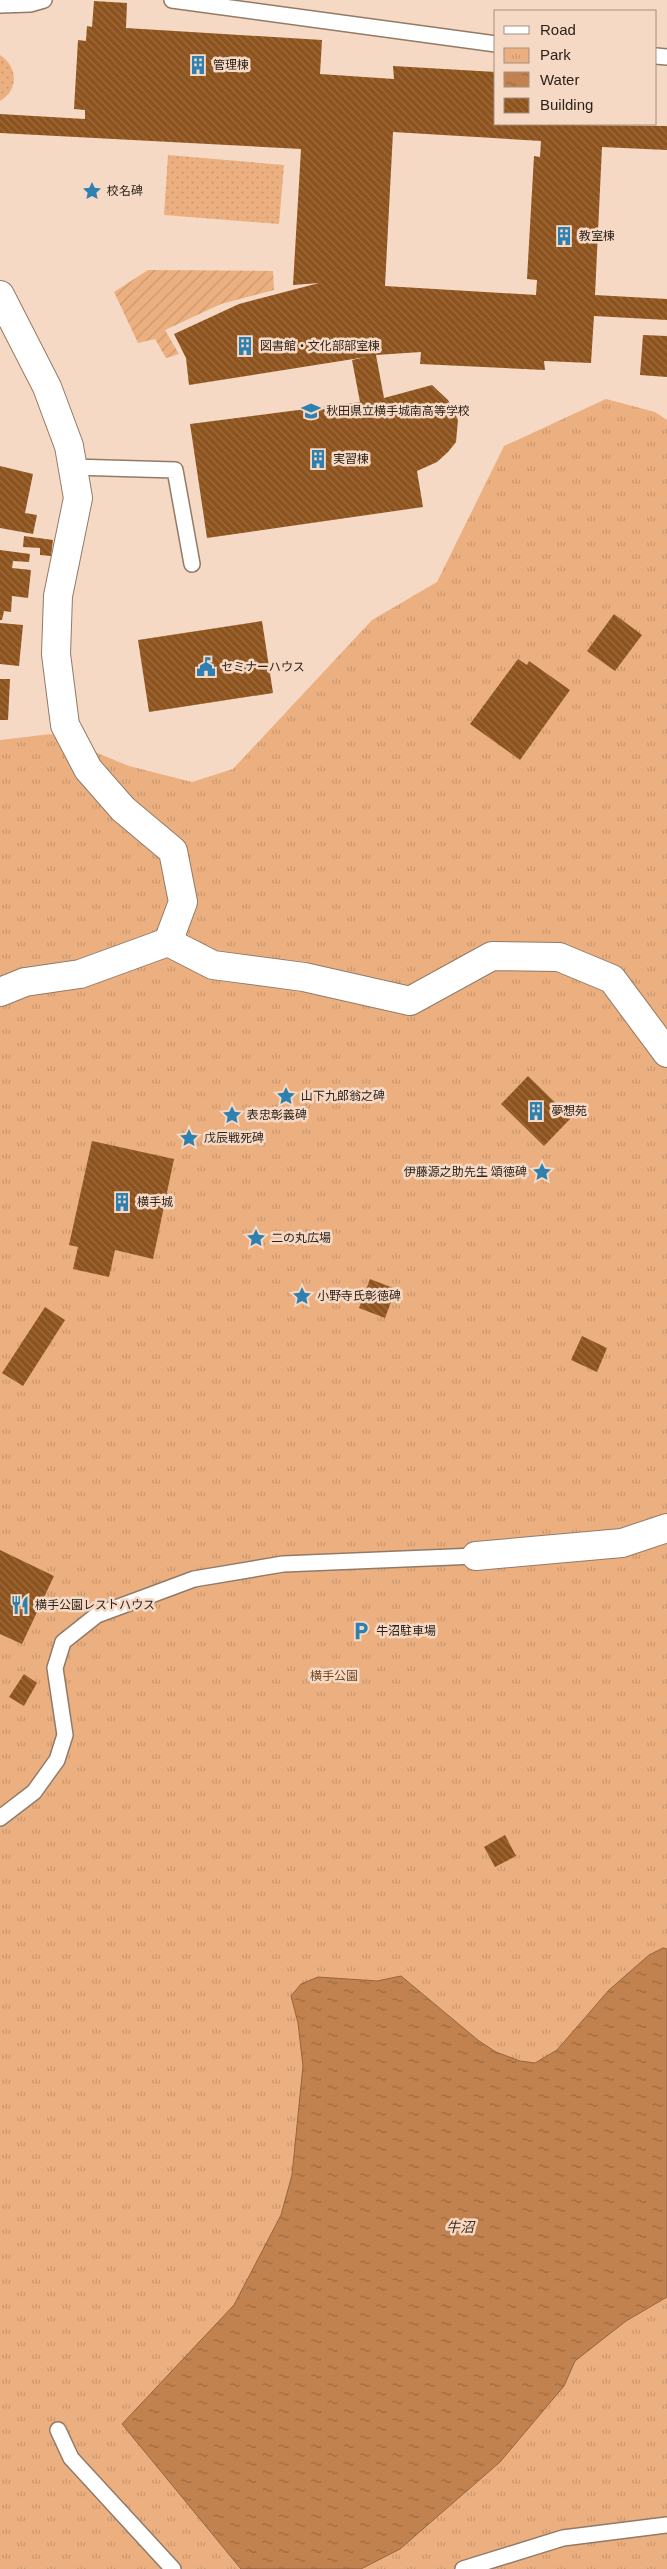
<svg xmlns="http://www.w3.org/2000/svg" width="667" height="2569" font-family="Helvetica,'Noto Sans JP',sans-serif">
<defs>
<pattern id="grass-dots" width="8" height="8" patternUnits="userSpaceOnUse" patternTransform="scale(1.25)"><rect width="8" height="8" fill="#ecb080"/><path d="M2 2h.1M6 6h.1" fill="none" stroke="#cb976e" stroke-width="1.8" stroke-linecap="round"/></pattern>
<pattern id="park-tufts" width="24" height="20" patternUnits="userSpaceOnUse" patternTransform="scale(1.25)"><rect width="24" height="20" fill="#ecb080"/><path d="M3 7l-1-3M5 7V3M7 7l1-3M15 17l-1-3M17 17v-4M19 17l1-3" fill="none" stroke="#cb976e"/></pattern>
<pattern id="garden-furrows" width="10" height="10" patternUnits="userSpaceOnUse" patternTransform="scale(1.25)"><rect width="10" height="10" fill="#ecb080"/><path d="M-1 1l2-2M0 10L10 0M9 11l2-2" fill="none" stroke="#cb976e"/></pattern>
<pattern id="water-ripples" width="26" height="14" patternUnits="userSpaceOnUse" patternTransform="scale(1.25)"><rect width="26" height="14" fill="#c1824f"/><path d="M2 4q2-2 4 0t4 0M15 11q2-2 4 0t4 0" fill="none" stroke="#9d6a41"/></pattern>
<pattern id="building-back-hatch" width="6" height="6" patternUnits="userSpaceOnUse" patternTransform="scale(1.25)"><rect width="6" height="6" fill="#8e531d"/><path d="M-1 5l2 2M0 0l6 6M5-1l2 2" fill="none" stroke="#9a6e44"/></pattern>
</defs>
<rect width="100%" height="100%" fill="#f5d9c4"/>
<g fill="url(#grass-dots)">
<path d="M0,55C18,67 19,90 0,101Z"/>
<polygon points="168,155 284,165 279,224 164,215"/>
</g>
<polygon fill="url(#park-tufts)" points="606,399 655,412 667,420 667,2569 0,2569 0,740 51,734 129,766 192,782 233,769 372,620 437,582 504,446"/>
<polygon fill="url(#garden-furrows)" points="148,270 273,271 274,290 221,304 165,330 179,354 166,358 155,339 138,343 114,292"/>
<polygon fill="url(#water-ripples)" stroke="#94653f" points="663,1948 667,1949 667,2297 626,2321 575,2361 564,2386 500,2462 400,2549 361,2569 241,2569 122,2424 234,2305 281,2215 292,2175 303,2066 298,2023 291,1996 301,1984 318,1977 377,1981 401,1976 479,2041 496,2052 520,2061 535,2063 557,2050 609,1990 649,1955"/>
<g fill="url(#building-back-hatch)" fill-rule="evenodd">
<path d="M94,1L127,3L126,28L322,40L320,74L394,79L393,66L496,72V124L667,126V150L602,147L595,295L667,299V320L594,316L591,363L544,361L545,370L420,364L421,352L376,355L384,398L432,385L448,400L458,420L456,442L448,452L437,462L417,471L423,507L207,538L190,424L360,402L352,360L366,357L189,385L186,358L174,334L239,304L319,283L293,285L301,149L0,133V114L85,119V110L74,109L78,40L86,41L87,26L92,27ZM393,132L541,141L540,157L534,156L527,279L537,280L536,295L385,286Z"/>
<polygon points="643,335 667,336 667,377 640,375"/>
<polygon points="0,466 33,474 25,513 37,515 33,534 0,528"/>
<polygon points="24,536 53,540 51,556 40,555 40,548 23,547"/>
<polygon points="0,550 30,554 29,562 13,561 12,568 31,570 28,598 12,596 11,612 4,611 2,620 0,620"/>
<polygon points="614,614 642,635 615,671 587,651"/>
<polygon points="262,621 273,693 149,712 138,640"/>
<polygon points="0,623 23,625 19,666 0,664"/>
<polygon points="518,659 527,665 529,661 570,690 520,760 470,724"/>
<polygon points="0,679 10,679 8,720 0,720"/>
<polygon points="528,1076 571,1118 544,1146 501,1104"/>
<polygon points="92,1141 174,1159 153,1259 115,1250 109,1277 73,1269 78,1247 69,1245"/>
<polygon points="370,1279 396,1289 385,1318 359,1308"/>
<polygon points="45,1307 65,1320 23,1386 2,1373"/>
<polygon points="582,1336 607,1348 597,1372 571,1360"/>
<polygon points="0,1550 54,1576 22,1644 0,1634"/>
<polygon points="24,1674 37,1683 24,1706 9,1697"/>
<polygon points="505,1835 516,1856 495,1867 484,1847"/>
</g>
<g fill="none" stroke-linecap="round" stroke-linejoin="round">
<g stroke="#937a67" stroke-width="18">
<g id="service">
<polyline points="172,0 496,44"/>
<polyline points="0,5 30,4 44,0"/>
<polyline points="656,56 667,57"/>
<polyline points="72,467 175,470 192,564"/>
<polyline points="0,1818 34,1792 57,1760 65,1735 55,1668 63,1642 97,1615 194,1579 283,1564 476,1556"/>
<polyline points="58,2430 71,2458 173,2569"/>
<polyline points="463,2569 563,2538 667,2525"/>
</g>
</g>
<g stroke="#937a67" stroke-width="30">
<g id="minor">
<polyline points="0,295 47,387 69,446 78,498 58,596 56,654 65,725 88,769 123,809 173,851 183,902 168,942"/>
<polyline points="0,992 25,982 80,974 168,942 213,965 304,977 410,1001 492,956 559,957 612,979 667,1053"/>
<polyline points="476,1556 622,1543 667,1528"/>
</g>
</g>
<use href="#service" stroke="#fff" stroke-width="15"/>
<use href="#minor" stroke="#fff" stroke-width="28"/>
</g>
<defs>
<g id="building-bare" transform="scale(1.5)"><path d="M-4-6H4V6H1V3H-1V6H-4ZM-2.5-4.3h1.7v1.8h-1.7ZM.8-4.3h1.7v1.8H.8ZM-2.5-1h1.7V.8h-1.7ZM.8-1h1.7V.8H.8Z" fill="#2e80b1" stroke="#f5d9c4" stroke-width="2.5" paint-order="stroke"/></g>
<g id="sight-bare" transform="scale(1.5)"><path d="M0-6L1.8-2.2L6-1.7L2.9 1.2L3.7 5.4L0 3.3L-3.7 5.4L-2.9 1.2L-6-1.7L-1.8-2.2Z" fill="#2e80b1" stroke="#f5d9c4" stroke-width="2.5" paint-order="stroke"/></g>
<g id="school-bare" transform="scale(1.5)"><path d="M0-5L7-2L0 1L-7-2ZM-4 1L0 2.5L4 1V4Q0 6-4 4Z" fill="#2e80b1" stroke="#f5d9c4" stroke-width="2.5" paint-order="stroke"/></g>
<g id="civic-bare" transform="scale(1.5)"><path d="M-.6-6.5H3V-4.5H.6V-3L4-1V1h2V6H-6V1h2V-1L-.6-3ZM-1.2 2.5V6h2.4V2.5Z" fill="#2e80b1" stroke="#f5d9c4" stroke-width="2.5" paint-order="stroke"/></g>
<g id="restaurant-bare" transform="scale(1.5)"><path d="M-5-6h1v4h1v-4h1v4h1v-4h1v5L-1.5 .5V6h-2V.5L-5-1ZM5-6V6H3V1.5H1.5Q1.5-4 5-6Z" fill="#2e80b1" stroke="#f5d9c4" stroke-width="2.5" paint-order="stroke"/></g>
<g id="parking-bare" transform="scale(1.5)"><path d="M-3.5-5.5H1a3.5 3.5 0 0 1 0 7H-1V5.5H-3.5ZM-1-3.4V-.6H.8a1.4 1.4 0 0 0 0-2.8Z" fill="#2e80b1" stroke="#f5d9c4" stroke-width="2.5" paint-order="stroke"/></g>
</defs>
<g fill-rule="evenodd">
<use href="#building-bare" x="198" y="65"/>
<use href="#sight-bare" x="92" y="191"/>
<use href="#building-bare" x="564" y="236"/>
<use href="#building-bare" x="245" y="346"/>
<use href="#school-bare" x="311" y="411"/>
<use href="#building-bare" x="318" y="459"/>
<use href="#civic-bare" x="206" y="667"/>
<use href="#sight-bare" x="286" y="1096"/>
<use href="#building-bare" x="536" y="1111"/>
<use href="#sight-bare" x="232" y="1115"/>
<use href="#sight-bare" x="189" y="1138"/>
<use href="#sight-bare" x="542" y="1172"/>
<use href="#building-bare" x="122" y="1202"/>
<use href="#sight-bare" x="256" y="1238"/>
<use href="#sight-bare" x="302" y="1296"/>
<use href="#restaurant-bare" x="20" y="1605"/>
<use href="#parking-bare" x="361" y="1631"/>
</g>
<g text-anchor="middle" stroke-width="5" stroke-linejoin="round" paint-order="stroke">
<g font-size="12" fill="#2c221a" stroke="#f5d9c4" text-anchor="start">
<text x="213" y="69">管理棟</text>
<text x="107" y="195">校名碑</text>
<text x="579" y="240">教室棟</text>
<text x="260" y="350">図書館・文化部部室棟</text>
<text x="326" y="415">秋田県立横手城南高等学校</text>
<text x="333" y="463">実習棟</text>
<text x="221" y="671">セミナーハウス</text>
<text x="301" y="1100">山下九郎翁之碑</text>
<text x="551" y="1115">夢想苑</text>
<text x="247" y="1119">表忠彰義碑</text>
<text x="204" y="1142">戊辰戦死碑</text>
<text x="527" y="1176" text-anchor="end">伊藤源之助先生 頌徳碑</text>
<text x="137" y="1206">横手城</text>
<text x="271" y="1242">二の丸広場</text>
<text x="317" y="1300">小野寺氏彰徳碑</text>
<text x="35" y="1609">横手公園レストハウス</text>
<text x="376" y="1635">牛沼駐車場</text>
</g>
<g font-size="12" fill="#714620" stroke="#f5d9c4">
<text x="334" y="1680">横手公園</text>
</g>
<g font-size="14" font-style="italic" fill="#442913" stroke="#f5d9c4">
<text x="460" y="2232">牛沼</text>
</g>
</g>
<rect x="494" y="10" width="162" height="115" fill="#f5d9c4" stroke="#a59080"/>
<rect x="504" y="26" width="25" height="8" fill="#ffffff" stroke="#a59080"/>
<text x="540" y="35" font-size="15" fill="#2c221a">Road</text>
<rect x="504" y="48" width="25" height="15" fill="url(#park-tufts)" stroke="#a59080"/>
<text x="540" y="60" font-size="15" fill="#2c221a">Park</text>
<rect x="504" y="72" width="25" height="15" fill="url(#water-ripples)" stroke="#a59080"/>
<text x="540" y="85" font-size="15" fill="#2c221a">Water</text>
<rect x="504" y="98" width="25" height="15" fill="url(#building-back-hatch)" stroke="#a59080"/>
<text x="540" y="110" font-size="15" fill="#2c221a">Building</text>
</svg>
